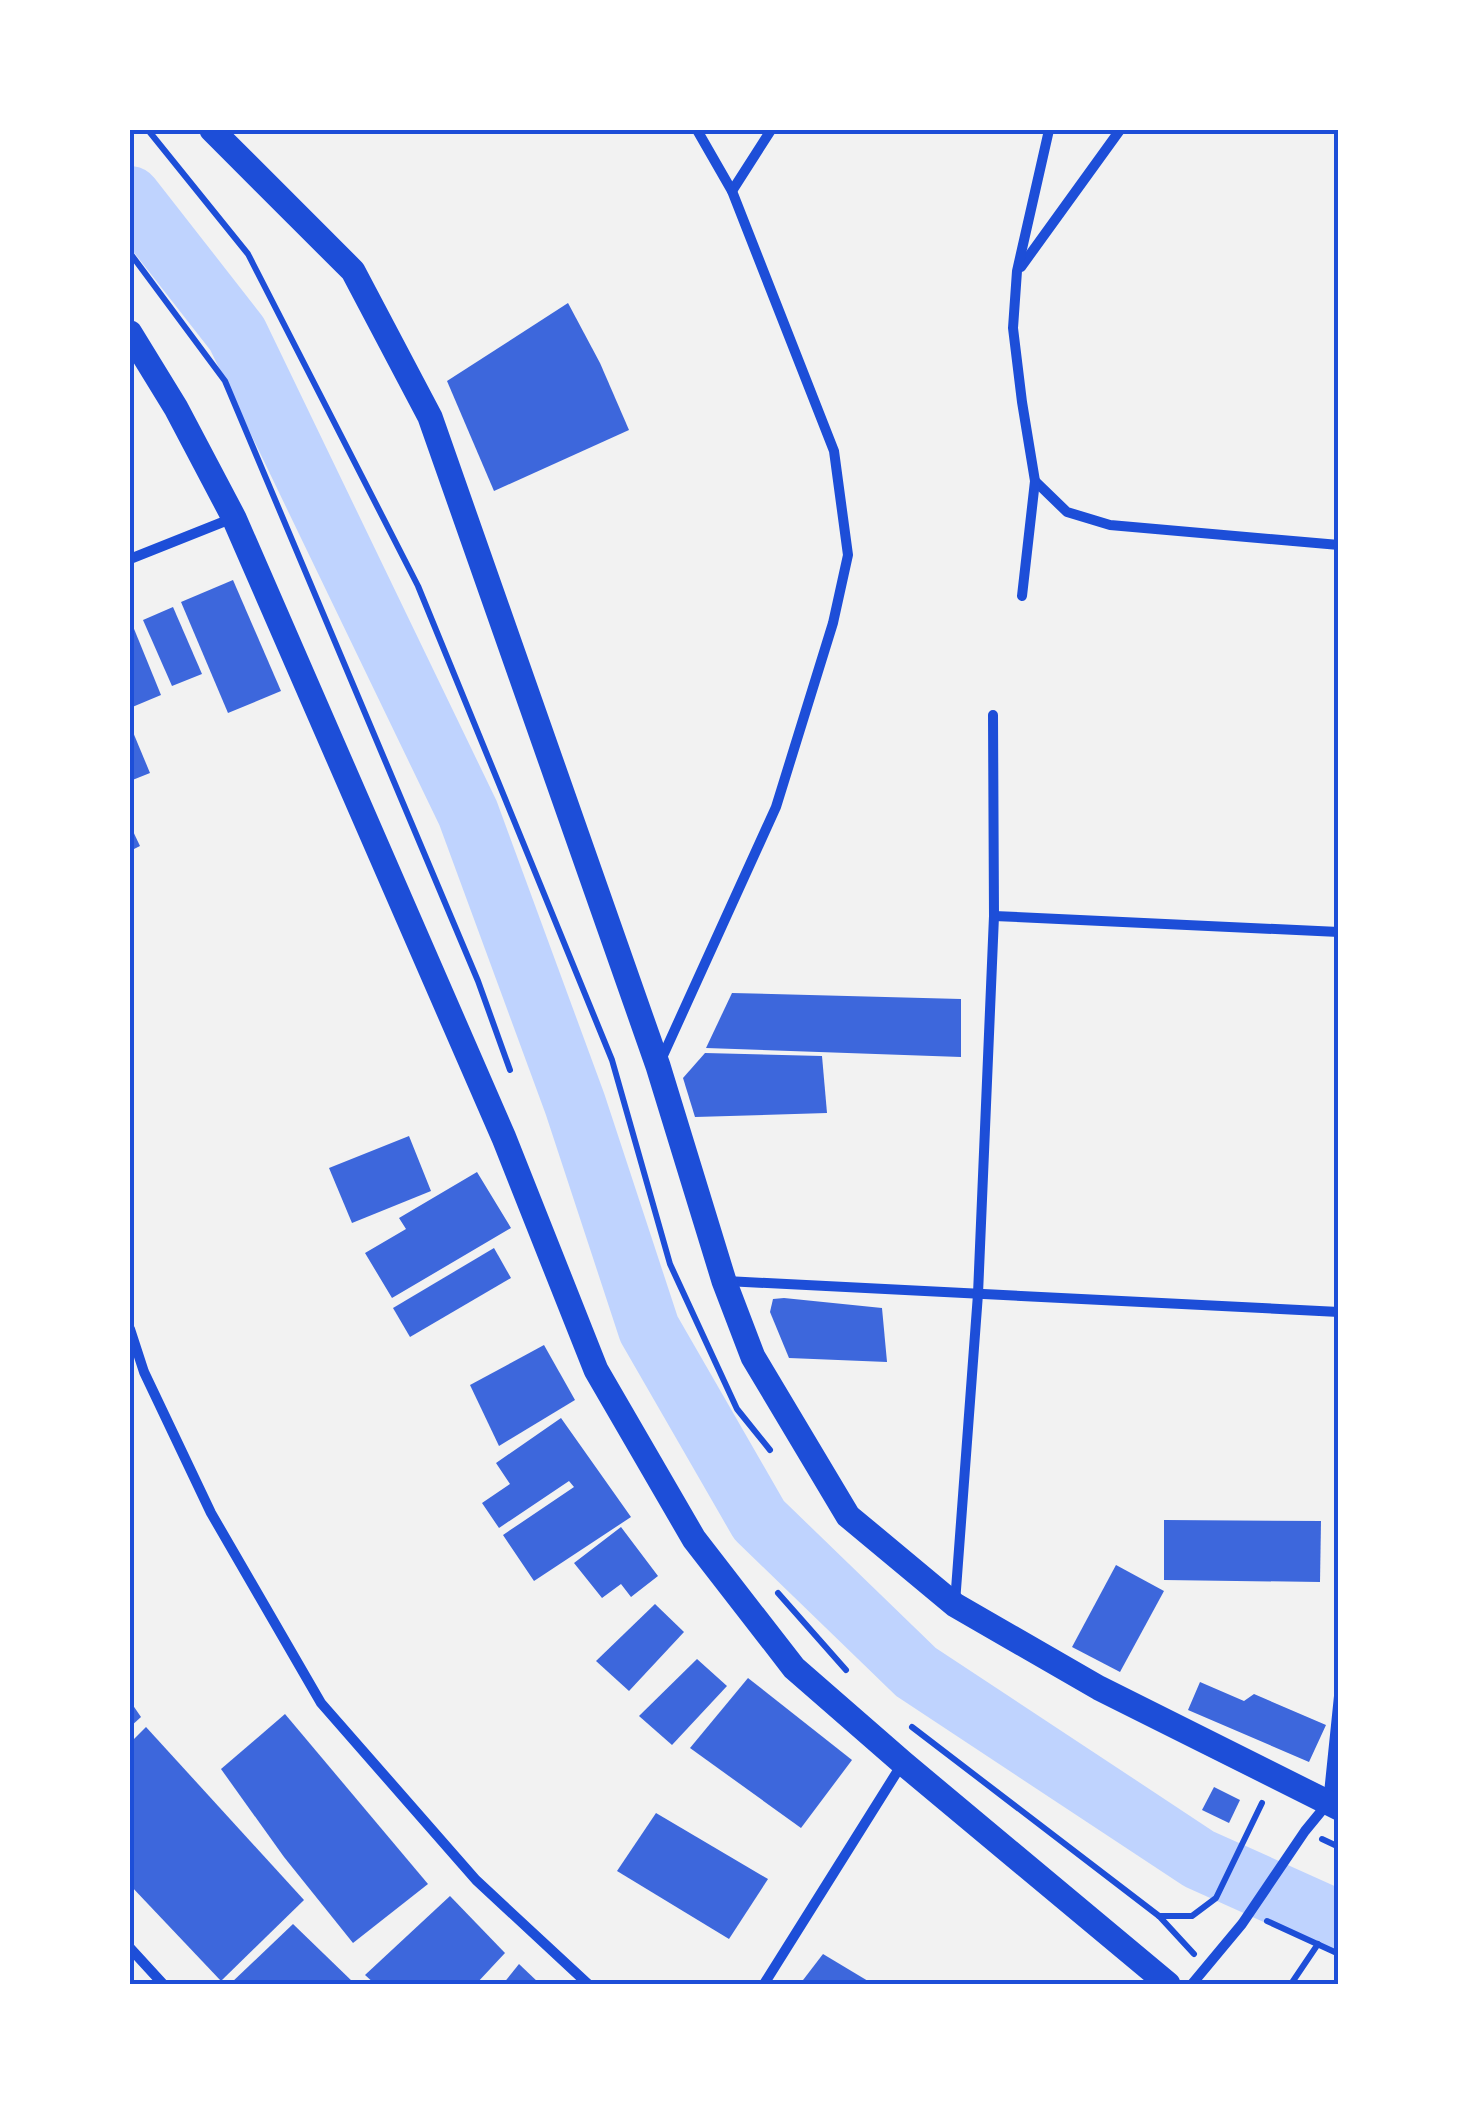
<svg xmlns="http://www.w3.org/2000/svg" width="1469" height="2114" font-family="Montserrat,sans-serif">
<rect width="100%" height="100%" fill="#f2f2f2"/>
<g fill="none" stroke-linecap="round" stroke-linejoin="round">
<polyline stroke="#bfd3fe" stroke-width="62" points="130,197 237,334 468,813 575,1104 649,1329 759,1520 916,1672 1199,1859 1339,1922"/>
</g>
<g fill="#3d67dc">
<polygon points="568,303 600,363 629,430 494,491 447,381"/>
<polygon points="233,580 281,691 228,713 181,602"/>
<polygon points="173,607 202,674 172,686 143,620"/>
<polygon points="130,619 161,695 130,708"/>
<polygon points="130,725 150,773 130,781"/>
<polygon points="130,825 140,846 130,851"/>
<polygon points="732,993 961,999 961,1057 706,1048"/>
<polygon points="705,1053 822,1056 827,1113 695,1117 683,1078"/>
<polygon points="409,1136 431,1191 352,1223 329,1168"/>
<polygon points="477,1172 511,1228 392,1298 365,1253 406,1229 399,1218"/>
<polygon points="494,1248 511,1278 410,1337 393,1308"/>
<polygon points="784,1298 882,1308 887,1362 789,1358 770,1312 773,1299"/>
<polygon points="544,1345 575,1400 499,1446 470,1385"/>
<polygon points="561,1418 631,1517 534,1581 503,1535 574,1487 569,1481 499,1528 482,1503 510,1484 496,1463"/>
<polygon points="1164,1520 1321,1521 1320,1582 1164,1580"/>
<polygon points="621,1527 658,1576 631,1597 621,1584 602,1598 574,1563"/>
<polygon points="1116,1565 1164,1591 1120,1672 1072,1647"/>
<polygon points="655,1604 684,1632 629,1691 596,1661"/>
<polygon points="697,1659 727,1686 672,1745 639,1716"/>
<polygon points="748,1678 852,1760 801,1828 690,1748"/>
<polygon points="1200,1682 1244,1701 1254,1694 1326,1725 1309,1762 1188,1710"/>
<polygon points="130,1701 141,1717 130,1727"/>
<polygon points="285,1714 428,1884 353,1943 284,1857 221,1769"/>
<polygon points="146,1727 304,1900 221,1981 130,1885 130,1743"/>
<polygon points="1214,1787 1240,1800 1229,1823 1202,1810"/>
<polygon points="656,1813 768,1879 729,1939 617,1871"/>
<polygon points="450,1896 505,1953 476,1984 375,1984 365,1975"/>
<polygon points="293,1924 355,1984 230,1984"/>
<polygon points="823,1954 873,1984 800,1984"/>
<polygon points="519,1964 540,1984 503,1984"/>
</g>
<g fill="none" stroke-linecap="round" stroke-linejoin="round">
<g stroke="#1d4ed8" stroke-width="6">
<polyline points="148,130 248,254 418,586 612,1060 670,1264 737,1409 770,1450"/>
<polyline points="130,253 225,381 478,981 510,1070"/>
<polyline points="778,1593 846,1670"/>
<polyline points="912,1727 1159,1916 1194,1954"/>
<polyline points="1322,1839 1339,1847"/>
<polyline points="1159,1916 1192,1916 1216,1898 1262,1803"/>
<polyline points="1267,1921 1339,1954"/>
<polyline points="1291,1984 1318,1944"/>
</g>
<g stroke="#1d4ed8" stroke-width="10">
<polyline points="732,191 771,130"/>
<polyline points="1021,267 1120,130"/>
<polyline points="1035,481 1067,512 1110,525 1339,545"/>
<polyline points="130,559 233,518"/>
<polyline points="1022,596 1035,481 1022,402 1013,328 1017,271 1049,130"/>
<polyline points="994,916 1339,932"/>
<polyline points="661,1060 776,807 833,623 848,555 834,451 732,191 697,130"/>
<polyline points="726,1281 1339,1312"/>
<polyline points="130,1329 144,1372 211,1513 321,1703 476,1880 588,1984"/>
<polyline points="955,1603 978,1294 994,916 993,715"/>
<polyline points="130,1948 163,1984"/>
<polyline points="764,1984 902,1764"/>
<polyline points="1192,1984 1242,1924 1305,1831 1328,1803 1339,1696"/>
</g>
<g stroke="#1d4ed8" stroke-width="25">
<polyline points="212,130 353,271 430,417 658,1066 724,1281 753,1357 848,1516 955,1605 1099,1688 1339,1808"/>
<polyline points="130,333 176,408 234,518 504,1138 596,1370 694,1539 794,1668 903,1763 1168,1984"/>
</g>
</g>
<rect width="1469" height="2114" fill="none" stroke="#ffffff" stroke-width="265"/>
<rect x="132" y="132" width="1204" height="1850" fill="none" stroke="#1d4ed8" stroke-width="4"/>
</svg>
